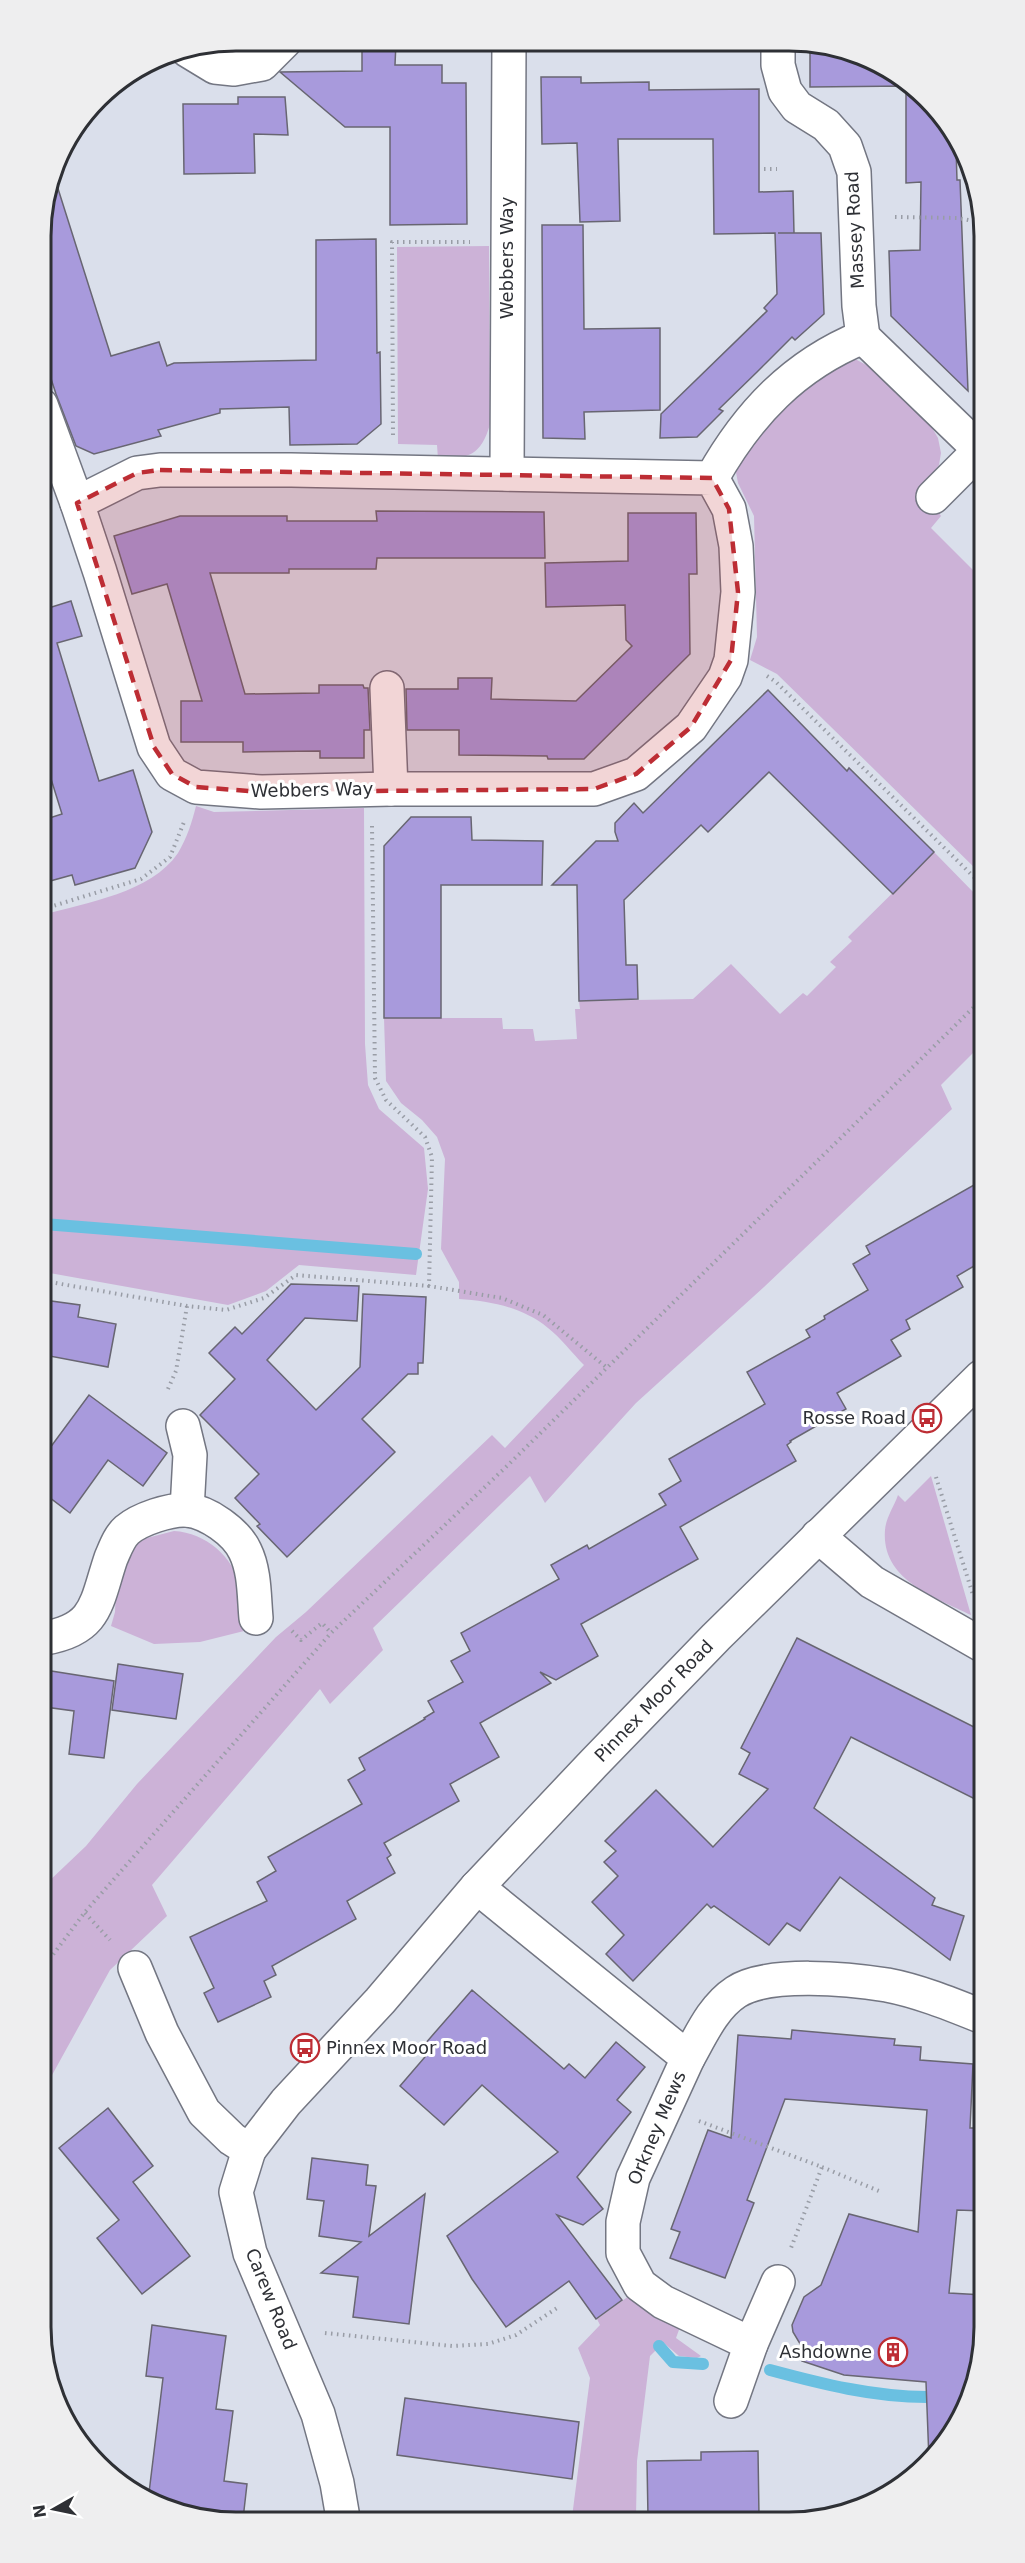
<svg xmlns="http://www.w3.org/2000/svg" width="1025" height="2563" font-family="'DejaVu Sans',sans-serif">
<rect width="100%" height="100%" fill="#dadfeb"/>
<g fill="#ccb2d7">
<path d="M489,246L490,424C481,456 469,458 438,459L437,445L398,444L397,247Z"/>
<polygon points="840,360 857,360 870,367 931,426 938,438 941,453 939,465 920,490 941,511 939,513 941,516 931,528 979,576 980,873 777,674 750,660 757,637 754,516 738,483 735,467 739,455 813,373"/>
<path d="M196,806L214,812L364,808L365,1044L368,1085L379,1109L424,1148L428,1189L416,1275L299,1265L266,1291L228,1305L44,1272L43,915C87,902 151,893 178,853C187,838 192,822 196,806Z"/>
<path d="M934,852L980,899V1046L941,1085L952,1109L764,1287L636,1403L545,1503L530,1476L373,1628L383,1650L330,1704L320,1689L152,1885L167,1916L110,1970L46,2086V1884L86,1846L137,1784L276,1637L306,1612L492,1435L505,1448L584,1365C572,1353 561,1338 548,1328C523,1307 490,1301 459,1299V1282L441,1249L445,1159L437,1137L422,1120L401,1103L386,1081L384,1018H502L503,1029H533L535,1041L577,1039L575,1009H580L579,1001L693,999L731,964L780,1014L803,993L807,996L836,967L830,962L852,941L848,937Z"/>
<path d="M931,1476L971,1615C935,1597 881,1580 885,1530C886,1517 894,1507 898,1495L905,1502Z"/>
<path d="M174,1531C206,1533 233,1556 241,1588C244,1601 243,1617 244,1631L200,1642L154,1644L111,1626L115,1612L116,1588L134,1545L147,1538Z"/>
<polygon points="629,2296 680,2327 676,2338 701,2356 697,2358 679,2356 664,2343 658,2344 657,2349 650,2356 637,2461 636,2517 572,2517 590,2378 578,2348 600,2325 597,2319"/>
</g>
<g fill="none" stroke-linecap="round" stroke-linejoin="round">
<g stroke="#6ac0e1" stroke-width="12">
<polyline points="44,1224 416,1254"/>
<polyline points="659,2346 673,2362 703,2364"/>
<path d="M770,2370C822,2384 874,2397 927,2397"/>
</g>
</g>
<g fill="#a89adc" stroke="#686672" stroke-width="1.5">
<polygon points="362,41 396,42 395,65 442,65 442,83 466,83 467,224 390,225 390,127 345,127 280,72 362,71"/>
<polygon points="810,44 827,44 876,61 927,97 956,148 957,180 960,180 968,391 891,316 889,251 920,250 921,182 906,183 906,86 810,87"/>
<polygon points="541,77 581,77 581,83 649,82 649,90 759,89 759,192 793,191 794,233 778,233 821,233 824,314 795,340 792,337 757,372 719,409 723,411 697,437 660,438 661,414 767,311 764,308 777,294 775,233 714,234 713,139 618,139 620,221 580,222 577,143 542,144"/>
<polygon points="238,97 285,97 288,135 254,134 255,173 184,174 183,104 238,104"/>
<polygon points="54,176 111,356 159,342 167,366 174,363 316,360 316,240 376,239 377,353 380,352 381,424 357,444 290,445 289,407 220,409 220,413 158,430 161,436 94,454 76,446 56,394 41,348 41,222"/>
<polygon points="542,225 583,225 584,329 660,328 660,410 584,412 585,439 543,438"/>
<polygon points="376,511 544,512 545,558 377,558 376,569 289,569 289,573 210,573 245,694 319,693 319,685 363,685 364,688 368,688 370,730 364,730 364,758 320,758 320,751 243,752 243,742 181,742 181,701 202,701 167,584 132,594 114,536 180,516 287,516 287,521 377,521"/>
<polygon points="628,513 696,513 697,574 689,574 690,654 584,759 548,759 547,756 459,755 459,730 407,730 406,689 458,689 458,678 492,678 491,699 576,701 632,646 626,640 625,605 546,607 545,563 628,561"/>
<polygon points="71,601 82,636 57,643 99,781 133,770 152,832 135,868 75,885 72,875 43,883 43,820 62,814 42,750 42,610"/>
<polygon points="768,690 847,771 849,768 934,852 893,894 769,772 708,832 701,825 624,900 626,965 637,965 638,999 579,1001 577,885 552,885 596,841 618,841 615,832 615,823 634,803 643,813"/>
<polygon points="411,817 471,817 472,840 543,841 542,885 441,885 441,1018 384,1018 384,846"/>
<polygon points="981,1181 981,1262 957,1276 963,1287 906,1320 910,1329 891,1340 901,1356 837,1393 846,1409 790,1441 791,1442 787,1445 796,1461 680,1527 698,1559 581,1624 598,1656 556,1680 540,1672 551,1683 480,1723 499,1757 450,1784 459,1801 384,1843 391,1855 387,1858 395,1873 347,1901 356,1919 272,1966 276,1975 264,1981 271,1997 218,2022 204,1993 214,1988 190,1937 267,1901 257,1882 276,1871 268,1857 362,1804 348,1780 365,1770 359,1758 425,1719 424,1718 434,1712 428,1701 463,1682 451,1661 470,1651 461,1633 559,1579 551,1565 587,1545 589,1549 666,1505 659,1494 681,1481 669,1459 765,1404 747,1372 810,1337 806,1330 825,1319 824,1316 868,1290 853,1264 870,1254 866,1246"/>
<polygon points="291,1284 359,1286 357,1321 305,1318 267,1360 316,1410 360,1367 363,1294 426,1297 423,1363 418,1363 418,1374 408,1374 362,1419 395,1452 287,1557 257,1526 260,1524 235,1498 259,1474 200,1415 235,1379 209,1353 235,1327 242,1334"/>
<polygon points="44,1300 80,1305 78,1317 116,1324 108,1367 44,1355"/>
<polygon points="89,1395 167,1453 143,1486 108,1460 70,1513 45,1494 44,1456"/>
<polygon points="797,1638 982,1731 983,1803 851,1737 814,1808 935,1898 932,1905 964,1916 950,1960 840,1877 800,1931 787,1923 769,1945 714,1906 711,1908 707,1904 633,1981 606,1954 624,1935 592,1902 618,1876 604,1862 616,1851 605,1841 656,1790 713,1847 768,1789 739,1774 750,1753 741,1748"/>
<polygon points="118,1664 183,1674 176,1719 112,1710"/>
<polygon points="45,1670 114,1681 104,1758 69,1754 74,1711 45,1707"/>
<polygon points="472,1990 564,2069 569,2064 585,2078 616,2042 645,2067 617,2100 631,2112 577,2177 603,2209 583,2225 557,2215 622,2300 596,2319 569,2281 506,2327 472,2279 447,2236 558,2152 482,2085 444,2125 400,2086 431,2050 424,2045"/>
<polygon points="792,2030 895,2039 894,2045 921,2047 920,2060 973,2064 970,2128 983,2128 984,2211 957,2210 949,2293 984,2295 984,2340 970,2402 944,2446 929,2460 926,2382 844,2375 802,2361 805,2352 793,2332 792,2325 804,2297 821,2285 849,2214 918,2232 927,2110 785,2099 747,2200 754,2203 725,2278 670,2258 680,2232 671,2229 708,2130 731,2138 738,2035 791,2039"/>
<polygon points="108,2108 153,2166 133,2182 190,2256 142,2294 97,2238 119,2220 59,2148"/>
<polygon points="312,2158 368,2165 366,2185 376,2186 369,2236 425,2194 409,2324 353,2317 358,2277 321,2273 361,2242 319,2236 324,2201 307,2199"/>
<polygon points="152,2325 226,2336 216,2409 233,2411 224,2481 247,2484 243,2519 198,2519 148,2501 163,2378 146,2376"/>
<polygon points="405,2398 579,2422 572,2479 397,2455"/>
<polygon points="758,2451 759,2516 648,2517 647,2461 701,2460 701,2452"/>
</g>
<g fill="none" stroke-linecap="round" stroke-linejoin="round">
<g stroke="#737682" stroke-width="36">
<g id="minor">
<polyline points="187,50 215,67 234,69 262,64 285,41"/>
<polyline points="863,337 979,449"/>
<polyline points="41,405 77,503"/>
<polygon points="160,470 291,470 712,478 729,509 736,546 738,592 731,660 725,677 691,727 636,774 594,789 391,789 261,792 196,787 172,774 154,747 100,572 77,503 137,473"/>
<polyline points="507,474 509,42"/>
<path d="M712,478C748,414 794,365 863,337L859,306L854,172L845,146L826,125L797,107L785,91L778,65V44"/>
<polyline points="933,497 979,451"/>
<polyline points="387,688 391,789"/>
<polyline points="183,1426 190,1455 187,1510"/>
<polyline points="818,1536 872,1582 982,1645"/>
<path d="M45,1638C98,1629 96,1602 111,1558C115,1549 119,1537 127,1530C140,1519 170,1509 187,1510C208,1512 236,1532 245,1551C255,1571 254,1597 256,1618"/>
<polyline points="477,1887 688,2058 633,2178 623,2222 623,2253 640,2285 663,2302 751,2344"/>
<polyline points="135,1968 162,2033 204,2112 232,2139 249,2150 236,2192 250,2253 318,2414 337,2483 343,2518"/>
<path d="M688,2058C701,2035 713,2007 736,1992C768,1971 850,1979 887,1985C919,1991 953,2005 983,2017"/>
<polyline points="249,2150 286,2102 380,2001 477,1887 593,1764 716,1637 981,1377"/>
<polyline points="731,2401 751,2344 778,2282"/>
</g>
</g>
<g stroke="#999da6" stroke-width="4" stroke-dasharray="1.5 4.5" stroke-linecap="butt">
<polyline points="764,169 777,169"/>
<polyline points="895,217 958,218 978,222"/>
<polyline points="393,435 392,242 470,242"/>
<polyline points="767,676 776,682 980,883"/>
<polyline points="372,826 375,1078 386,1100 425,1137 432,1157 429,1286 502,1298 543,1315 606,1367"/>
<polyline points="43,909 141,879 170,857 184,822"/>
<polyline points="44,1281 187,1306 226,1310 264,1298 296,1275 429,1286"/>
<polyline points="168,1389 176,1371 187,1306"/>
<polyline points="936,1477 973,1595"/>
<polyline points="292,1631 301,1640 322,1623 331,1633"/>
<polyline points="85,1913 110,1940"/>
<polyline points="46,1964 85,1912 331,1633 507,1466 980,1001"/>
<polyline points="699,2121 822,2167 791,2248"/>
<polyline points="822,2167 879,2191"/>
<polyline points="325,2333 452,2346 488,2344 516,2335 560,2306"/>
</g>
<use href="#minor" stroke="#fff" stroke-width="33"/>
</g>
<path fill="#bd2d34" fill-opacity="0.2" stroke="#bd2d34" stroke-width="4.5" stroke-dasharray="12 8" stroke-linejoin="round" d="M160,470L712,478L729,509L738,592L731,660L691,727L636,774L594,789L261,792L196,787L172,774L154,747L77,503L137,473Z"/>
<defs>
<g id="bus-ring" transform="scale(1.5)"><circle r="9.5" fill="#fff" stroke="#bd2d34" stroke-width="1.5"/><path d="M-5-6H5V4H4V6H2V4H-2V6H-4V4H-5ZM-3.5-4V0h7V-4ZM-3.5 1.2v1.5H-2V1.2ZM2 1.2v1.5H3.5V1.2Z" fill="#bd2d34"/></g>
<g id="building-ring" transform="scale(1.5)"><circle r="9.5" fill="#fff" stroke="#bd2d34" stroke-width="1.5"/><path d="M-4-6H4V6H1V3H-1V6H-4ZM-2.5-4.3h1.7v1.8h-1.7ZM.8-4.3h1.7v1.8H.8ZM-2.5-1h1.7V.8h-1.7ZM.8-1h1.7V.8H.8Z" fill="#bd2d34"/></g>
</defs>
<g fill-rule="evenodd">
<use href="#bus-ring" x="927" y="1418"/>
<use href="#bus-ring" x="305" y="2048"/>
<use href="#building-ring" x="893" y="2352"/>
</g>
<g text-anchor="middle" stroke-width="6" stroke-linejoin="round" paint-order="stroke">
<g font-size="18" fill="#2e3035" stroke="#fff">
<text transform="translate(855 230) rotate(-93)" y="6">Massey Road</text>
<text transform="translate(507 258) rotate(-90)" y="6">Webbers Way</text>
<text transform="translate(312 790) rotate(-1)" y="6">Webbers Way</text>
<text transform="translate(654 1701) rotate(-46)" y="6">Pinnex Moor Road</text>
<text transform="translate(657 2128) rotate(-67)" y="6">Orkney Mews</text>
<text transform="translate(271 2299) rotate(68)" y="6">Carew Road</text>
</g>
<g font-size="18" fill="#2e3035" stroke="#fff" text-anchor="end">
<text x="906" y="1424">Rosse Road</text>
<text x="326" y="2054" text-anchor="start">Pinnex Moor Road</text>
<text x="872" y="2358">Ashdowne</text>
</g>
</g>
<path d="M0 0H1025V2563H0ZM236 51H789A185 185 0 0 1 974 236V2327A185 185 0 0 1 789 2512H236A185 185 0 0 1 51 2327V236A185 185 0 0 1 236 51Z" fill="#eeeeef" fill-rule="evenodd"/>
<path fill="none" stroke="#2e3035" stroke-width="3" d="M236 51H789A185 185 0 0 1 974 236V2327A185 185 0 0 1 789 2512H236A185 185 0 0 1 51 2327V236A185 185 0 0 1 236 51Z"/>
<g transform="translate(54 2509) rotate(261)" stroke="#ffffff" stroke-width="4.5" paint-order="stroke">
<path d="M0-4.5L10 22L0 15L-10 22Z" fill="#2e3035"/>
<text y="-9" font-size="16" font-weight="bold" text-anchor="middle" fill="#2e3035">N</text>
</g>
</svg>
